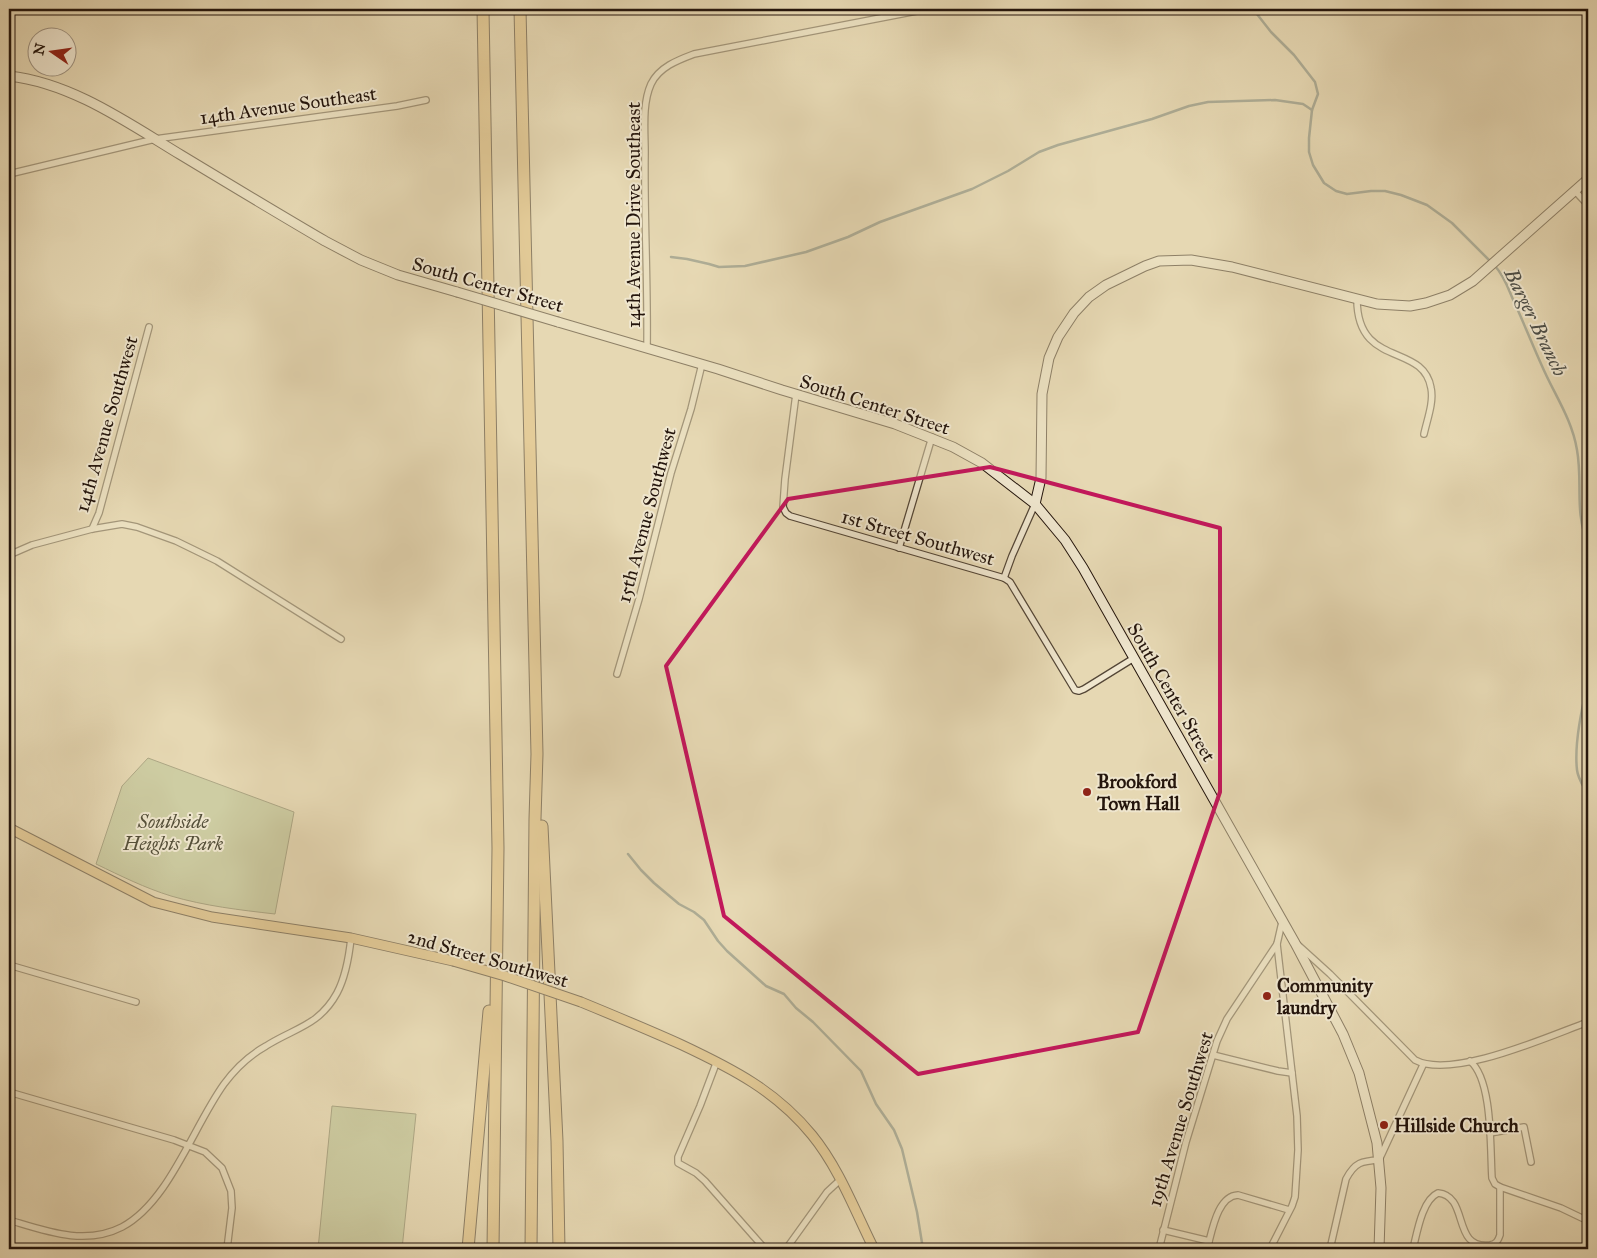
<svg xmlns="http://www.w3.org/2000/svg" width="1597" height="1258" font-family="'IM FELL Great Primer',serif">
<rect width="100%" height="100%" fill="#e6d8b3"/>
<filter id="stains"><feTurbulence type="fractalNoise" baseFrequency=".004" numOctaves="4"/><feColorMatrix values="0 0 0 0 .2 0 0 0 0 .09 0 0 0 0 .02 0 0 0 .5 -.17"/></filter>
<radialGradient id="worn" r=".72"><stop offset=".6" stop-color="#630" stop-opacity="0"/><stop offset="1" stop-color="#630" stop-opacity=".3"/></radialGradient>
<g fill="#b1bf90" stroke="#6a6a4e">
<path d="M148,758L294,812L275,914C240,910 205,906 171,896C145,888 121,876 96,864L122,786Z"/>
<polygon points="332,1106 416,1114 402,1249 318,1249"/>
</g>
<g fill="none" stroke-linecap="round" stroke-linejoin="round">
<g stroke="#6a7771" stroke-width="2.5">
<polyline points="1253,9 1271,32 1294,55 1315,82 1318,94 1312,110 1309,138 1309,152 1313,165 1324,183 1336,191 1347,194 1371,191 1385,191 1401,195 1427,205 1452,223 1491,262"/>
<polyline points="671,257 687,259 709,264 719,267 745,266 806,252 848,237 880,222 972,189 1008,171 1039,152 1058,145 1152,119 1189,106 1208,102 1275,100 1303,104 1312,110"/>
<path d="M1495,266C1506,278 1509,292 1516,306C1525,326 1533,346 1542,366C1554,394 1572,419 1577,450C1583,483 1574,511 1588,544"/>
<path d="M1588,682C1582,708 1574,743 1577,770C1578,779 1584,787 1588,795"/>
<polyline points="628,854 641,870 654,883 679,904 694,912 704,920 718,941 727,951 766,986 784,994 796,1008 813,1022 861,1071 876,1104 894,1130 902,1149 917,1212 923,1249"/>
</g>
<g stroke="#544636" stroke-width="8">
<g id="street">
<polyline points="9,174 155,139 397,106 426,100"/>
<polyline points="1575,191 1588,205"/>
<path d="M1357,299C1357,369 1423,342 1431,388C1434,402 1427,420 1424,434"/>
<path d="M647,348C648,283 644,217 645,152C645,131 642,104 651,84C659,67 678,60 694,54L927,9"/>
<polyline points="796,394 785,479 783,507 786,513 790,516 1004,578 1010,582 1075,690 1079,691 1084,689 1134,658"/>
<polyline points="92,529 99,513 149,327"/>
<polyline points="899,548 932,437"/>
<polyline points="9,555 32,545 92,529 122,524 137,527 176,541 217,561 341,639"/>
<polyline points="1004,578 1012,556 1035,504"/>
<polyline points="617,674 639,599 671,473 691,409 702,364"/>
<path d="M1298,945L1330,974L1415,1060C1452,1080 1549,1036 1588,1022"/>
<polyline points="9,965 136,1002"/>
<polyline points="1213,1055 1278,1071 1292,1073"/>
<polyline points="717,1061 700,1106 678,1157 678,1163 696,1173 705,1181 765,1249"/>
<polyline points="9,1092 174,1140 205,1152 222,1168 231,1191 232,1208 227,1249"/>
<polyline points="1490,1133 1524,1127 1531,1162"/>
<polyline points="1500,1187 1561,1208 1584,1219"/>
<path d="M9,1220C46,1231 85,1246 122,1227C169,1202 193,1127 224,1084C235,1069 250,1055 266,1046C294,1028 319,1026 337,993C346,976 349,957 351,938"/>
<polyline points="1163,1230 1209,1241"/>
<polyline points="786,1249 827,1192 840,1180"/>
<polyline points="1159,1249 1186,1142 1217,1041 1227,1019 1277,944 1282,922"/>
<path d="M1207,1249C1212,1232 1217,1196 1238,1195L1289,1210"/>
<polyline points="1270,1249 1292,1206 1295,1197 1298,1150 1297,1116 1277,944"/>
<path d="M1330,1249L1346,1179C1355,1162 1362,1161 1379,1160L1423,1065"/>
<path d="M1413,1249C1417,1233 1422,1200 1438,1193C1470,1196 1451,1250 1490,1245C1496,1244 1498,1241 1500,1235V1187L1495,1184L1492,1178C1490,1149 1493,1080 1470,1061"/>
</g>
</g>
<g stroke="#24150c" stroke-width="11">
<g id="secondary">
<path d="M9,76C72,83 128,123 181,155C229,184 277,213 325,241L361,260L398,275L457,292"/>
<polyline points="558,322 718,369 782,390 895,424 953,447 982,463 1035,504 1065,540 1083,568 1295,943 1343,1034 1359,1073 1377,1143 1381,1188 1379,1249"/>
<polyline points="1035,504 1041,478 1042,394 1049,358 1058,337 1074,313 1089,297 1106,285 1145,266 1159,261 1191,260 1232,267 1377,304 1410,306 1426,303 1450,295 1473,281 1588,179"/>
</g>
</g>
<g stroke="#24150c" stroke-width="11">
<g id="primary">
<polyline points="9,828 153,902 212,917 351,938 453,961"/>
<path d="M581,1002C615,1016 649,1030 682,1045C733,1069 776,1091 812,1135C839,1168 855,1211 874,1249"/>
</g>
</g>
<g stroke="#24150c" stroke-width="13">
<g id="highway">
<polyline points="483,9 498,848 493,1249"/>
<polyline points="520,9 537,754 535,819 531,1249"/>
<polyline points="542,826 557,1141 559,1249"/>
<polyline points="468,1249 489,1011"/>
</g>
</g>
<use href="#street" stroke="#efe6ce" stroke-width="5.5"/>
<use href="#secondary" stroke="#efe6ce" stroke-width="9"/>
<use href="#primary" stroke="#e3bc7a" stroke-width="9"/>
<use href="#highway" stroke="#e3bc7a" stroke-width="11"/>
<g stroke="#24150c" stroke-width="11" stroke-linecap="butt">
<polyline id="secondary-bridge" points="457,292 558,322"/>
</g>
<g stroke="#24150c" stroke-width="11" stroke-linecap="butt">
<polyline id="primary-bridge" points="453,961 505,976 581,1002"/>
</g>
<use href="#secondary-bridge" stroke="#efe6ce" stroke-width="9"/>
<use href="#primary-bridge" stroke="#e3bc7a" stroke-width="9"/>
</g>
<path d="M0 0H1597V1258H0ZM990,467L1220,528V792L1138,1032L918,1074L724,916L666,666L788,499Z" fill="#e6d8b3" fill-opacity=".55" fill-rule="evenodd"/>
<path fill="none" stroke="#c2185b" stroke-width="4" stroke-linejoin="round" d="M990,467L1220,528V792L1138,1032L918,1074L724,916L666,666L788,499Z"/>
<g fill="#8f2418" stroke="#efe6ce" stroke-width="2">
<circle cx="1087" cy="792" r="5"/>
<circle cx="1267" cy="996" r="5"/>
<circle cx="1384" cy="1125" r="5"/>
</g>
<g text-anchor="middle" stroke-width="4" stroke-linejoin="round" paint-order="stroke">
<g font-size="19" fill="#24150c" stroke="#efe6ce">
<text transform="translate(288 105) rotate(-8)" y="7">14th Avenue Southeast</text>
<text transform="translate(633 215) rotate(-90)" y="7">14th Avenue Drive Southeast</text>
<text transform="translate(488 284) rotate(16)" y="7">South Center Street</text>
<text transform="translate(875 404) rotate(18)" y="7">South Center Street</text>
<text transform="translate(106 424) rotate(-74)" y="7">14th Avenue Southwest</text>
<text transform="translate(646 515) rotate(-75)" y="7">15th Avenue Southwest</text>
<text transform="translate(918 537) rotate(16)" y="7">1st Street Southwest</text>
<text transform="translate(1172 692) rotate(60)" y="7">South Center Street</text>
<text transform="translate(488 958) rotate(16)" y="7">2nd Street Southwest</text>
<text transform="translate(1180 1119) rotate(-73)" y="7">19th Avenue Southwest</text>
</g>
<g font-size="19" font-weight="bold" fill="#24150c" stroke="#efe6ce" text-anchor="start">
<text x="1097" y="788">Brookford<tspan x="1097" dy="22">Town Hall</tspan></text>
<text x="1277" y="992">Community<tspan x="1277" dy="22">laundry</tspan></text>
<text x="1394" y="1132">Hillside Church</text>
</g>
<g font-size="19" font-style="italic" fill="#55503a" stroke="#efe6ce">
<text x="173" y="828">Southside<tspan x="173" dy="22">Heights Park</tspan></text>
</g>
<g font-size="20" font-style="italic" fill="#4d4e47" stroke="#efe6ce">
<text transform="translate(1536 322) rotate(64)" y="7">Barger Branch</text>
</g>
</g>
<rect width="1597" height="1258" fill="none" stroke="#e6d8b3" stroke-width="30"/>
<rect x="10" y="10" width="1577" height="1238" fill="none" stroke="#24150c" stroke-width="2.5"/>
<rect x="15" y="15" width="1567" height="1228" fill="none" stroke="#24150c"/>
<g transform="translate(52 52) rotate(283)"><circle r="24" fill="#efe6ce" stroke="#9e9280"/>
<path d="M0-4L9 19L0 12L-9 19Z" fill="#8f2418"/>
<text y="-8" font-size="14" font-weight="bold" text-anchor="middle" fill="#24150c">N</text>
</g>
<rect width="100%" height="100%" filter="url(#stains)"/>
<rect width="100%" height="100%" fill="url(#worn)"/>
</svg>
